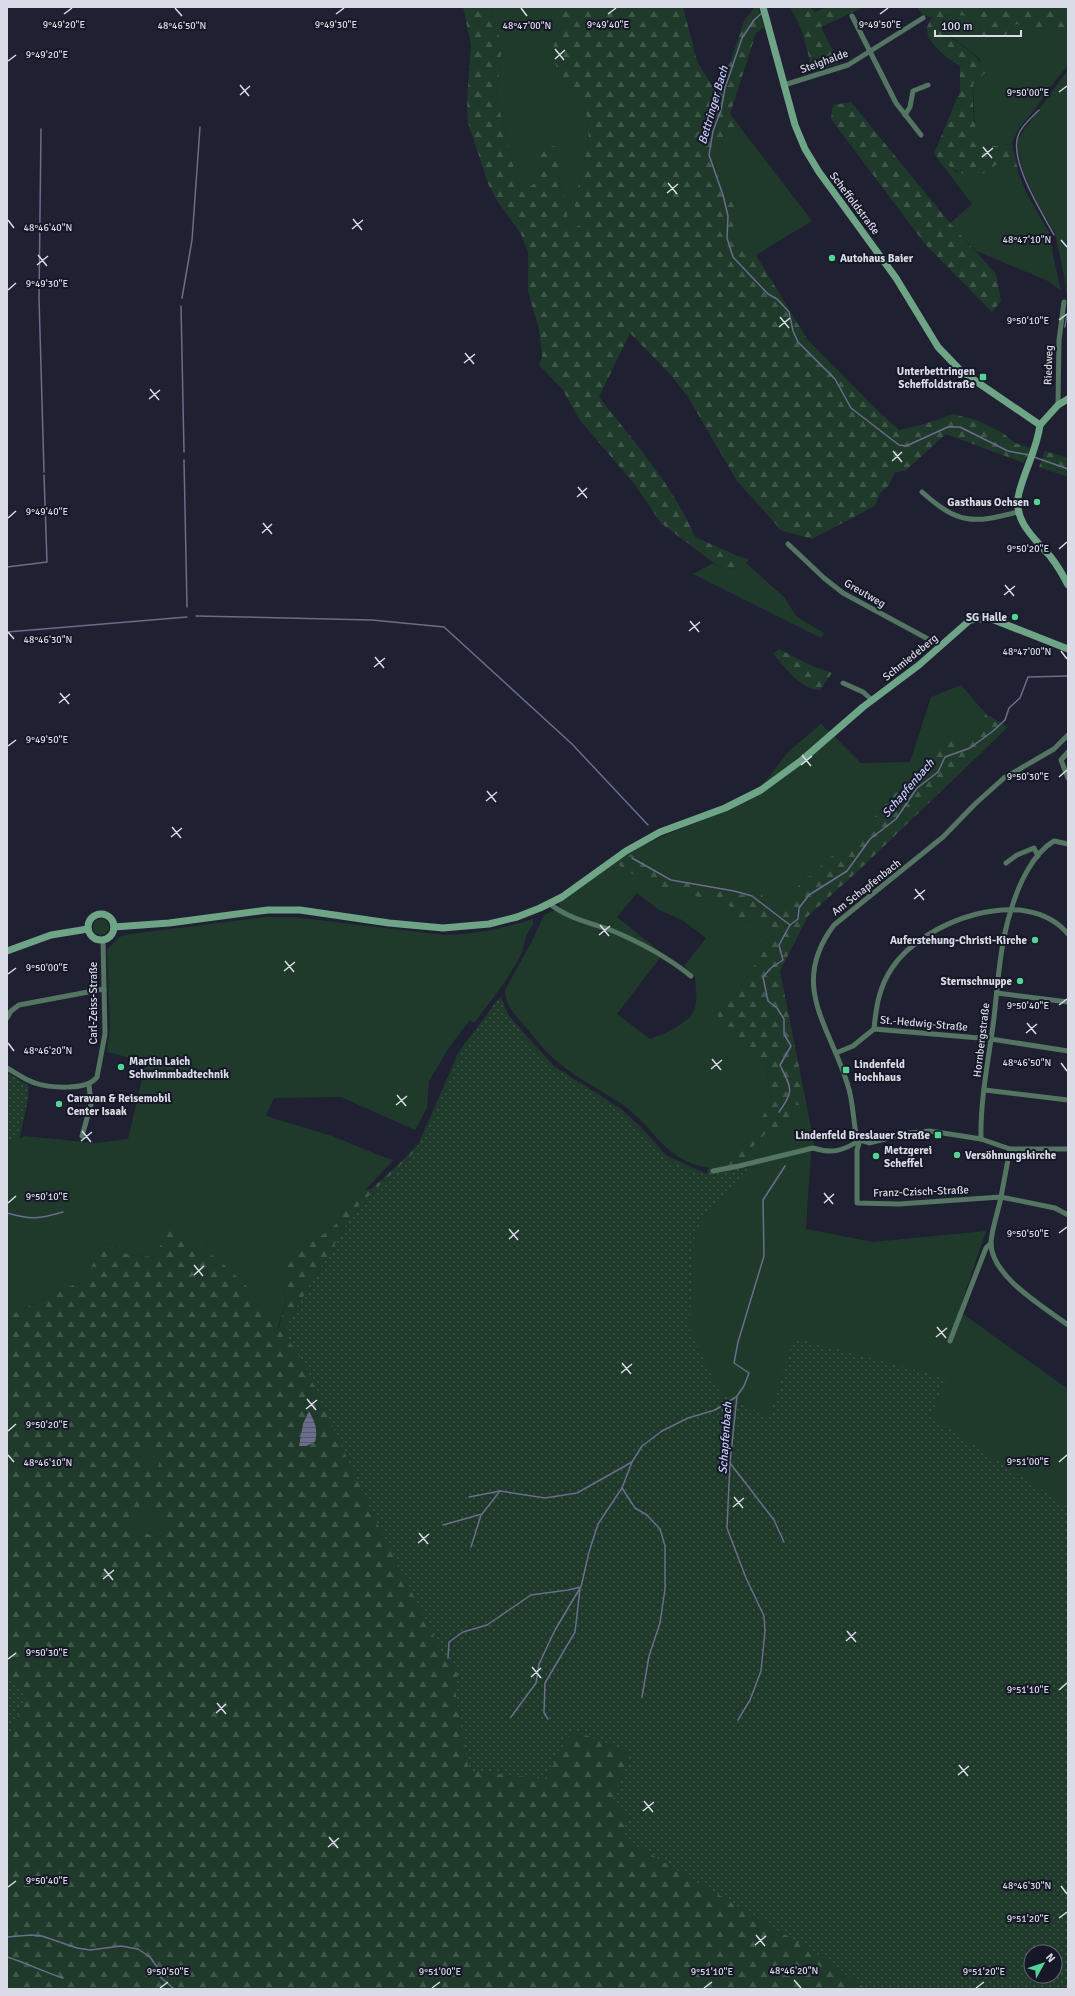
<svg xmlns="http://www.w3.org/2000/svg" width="1075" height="1996" font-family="Signika,sans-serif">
<defs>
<pattern id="forest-firs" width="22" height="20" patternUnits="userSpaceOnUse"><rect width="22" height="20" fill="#1f3a2b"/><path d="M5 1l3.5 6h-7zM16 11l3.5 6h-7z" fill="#3f564a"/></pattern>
<pattern id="park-dots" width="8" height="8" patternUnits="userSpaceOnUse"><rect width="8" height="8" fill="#1f3a2b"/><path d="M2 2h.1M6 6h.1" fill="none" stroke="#3f564a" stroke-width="1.8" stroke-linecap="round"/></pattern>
<pattern id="water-rules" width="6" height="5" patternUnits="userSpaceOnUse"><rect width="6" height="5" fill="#6a6d8c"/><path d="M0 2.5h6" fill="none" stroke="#585a6c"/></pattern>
</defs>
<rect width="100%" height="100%" fill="#1f2031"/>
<g fill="#1f3a2b" fill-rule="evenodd">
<polygon points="491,7 561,7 561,27 553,47 556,65 586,111 589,142 574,204 581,225 569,229 566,205 560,182 556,147 537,160 542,180 520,192 496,96 502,47"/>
<path d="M963,14L974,19L981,28L977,38L1003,40L1008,32L1016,24L1033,29H1068V66C1056,78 1047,92 1038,105C1028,119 1017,127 1012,144L986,147L979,140L975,127L973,84L981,60C968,47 952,40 939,27L946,16Z"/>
<polygon points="1068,70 1068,304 1064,275 1055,233 1038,205 1024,174 1018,153 1018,140 1023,131"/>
<polygon points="743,131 812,221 756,255 732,239 734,198 720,181 714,164 726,132 732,132 736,134"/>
<polygon points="934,154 957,172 981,175 998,163 1010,173 1019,174 1026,192 1051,236 1053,255 1061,291 1048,281 976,251 950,223 972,204"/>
<polygon points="713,563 719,567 740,570 746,563 784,597 796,616 824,633 821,638 693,574"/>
<path d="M961,685L986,714L964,742L923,754L916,775L892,796L843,856L817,875L805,877L778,912L769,913L743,895L698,886L661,874L629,853C666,831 705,822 743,803C778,786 805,761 834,736L861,763L910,762L931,697Z"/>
<polygon points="821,724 830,732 783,773 762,786 788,752"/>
<path d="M615,863L636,876L643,877L651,885L727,904L744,919L757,923L767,932L766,947L738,992L728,1001L708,996L737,1029L741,1044L752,1048L766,1065L771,1102L751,1137L733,1155L709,1168C665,1161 657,1131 627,1108C607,1093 585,1083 565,1068C549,1056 537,1041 525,1026C515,1015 505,1005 505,990L531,943L544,915L560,908L559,902ZM637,893L659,910L682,920L706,938L684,966L695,976C695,985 698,998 695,1008C692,1022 663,1035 650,1039L617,1014L663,954L617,917Z"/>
<path d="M266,917H294L443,935C474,935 503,928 533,919V925C522,939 527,943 520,956C508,980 490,1002 474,1023L470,1020L448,1049L429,1081L427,1108L415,1130L341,1097L274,1098L266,1116L332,1136L389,1159L394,1160L365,1190L351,1195L336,1224L325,1233L305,1245L284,1287L286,1301L277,1330L245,1284L221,1262L129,1255L106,1243L83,1280L7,1317V1077L9,1074L28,1085L29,1091L20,1138L24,1136L96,1143L128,1139L146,1062L107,1052L110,1029L107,950L119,937L130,934Z"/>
<circle cx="101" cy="927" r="8"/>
<path d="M501,996L508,1015L554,1066L620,1108L640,1126L666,1155L707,1174L693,1231L751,1165L748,1152L766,1133L790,1125L793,1104L807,1107L814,1143L811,1152L806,1229L873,1242L986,1231L959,1311L1068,1389V1989L854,1972L622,1835L434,1140L428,1122L459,1051ZM1031,1952H1055V1976H1031Z"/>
<polygon points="147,1450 160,1457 157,1472 152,1473 138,1459"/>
<polygon points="143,1501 156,1510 166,1529 160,1538 145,1533 127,1522"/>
</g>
<g fill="url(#forest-firs)" fill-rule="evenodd">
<path d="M463,7H491L502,47L496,96L520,192L541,180L537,160L540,143L557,147L560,182L566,205L569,229L581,225L574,204L589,141L586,111L556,66L553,47L561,27V7H683L697,61L718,96L722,86L724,70L730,63L744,21L755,7H758L764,27L756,33L730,114L743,131L736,134L732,132H726L714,164L720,181L734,198L733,239L756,255L807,339L877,410L899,430L925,424L953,414L976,420L1003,433L1015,443L1030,448L1024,463L946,434L905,471L895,472L889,485L880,493L875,506L812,539L780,530L775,523L737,481L688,397L669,373L630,333L599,397C634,442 673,485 695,537L740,557L749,559L741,570L719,567L661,523L635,485L579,419L563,390L539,365L542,356L539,329L528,292V252L521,234L498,202L489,186L468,123L467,101L471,45Z"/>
<polygon points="790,7 810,7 815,12 827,7 864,7 821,27 839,63 813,72 801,28"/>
<path d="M917,7H1068V29H1033L1016,24L1008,32L1003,40L995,42L991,38L986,44L977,38L981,28C969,14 963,14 946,16L939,27C956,46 974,47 986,72L973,84C974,106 970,131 986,147L1012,144L1019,174L1010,173L998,163C993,167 988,172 982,174C965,182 946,163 934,154L960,91V67C949,58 927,45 927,29C927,25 931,20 932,17L924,16Z"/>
<polygon points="851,102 950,223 996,274 1001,301 992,312 925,244 831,119 833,105"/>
<polygon points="1045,451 1068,458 1068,477 1039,467"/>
<path d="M779,649L810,665L832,673L820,690C801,690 785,667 773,654Z"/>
<path d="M986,714L1008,727L859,870L808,916L780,971L807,1107L793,1104L790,1125L766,1133L748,1152L751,1165L707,1174L709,1168L733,1155L751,1137L771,1101L766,1065L752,1048L741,1044L737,1029L723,1025L708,996L728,1001L738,992L766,947L767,932C757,923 750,917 736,921L735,912L727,904L651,885L643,877L636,876L615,863L629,853L661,874L698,886L743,895L760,888L768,913L778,912L805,877L817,875L819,868L834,854L843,856L892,796L916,775L923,754L950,737L964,742Z"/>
<path d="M428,1122L633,1749L612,1800L632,1813L622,1835L854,1972L878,1989H7V1317L83,1280L106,1243L129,1255L154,1257L172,1225L221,1262L245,1284L278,1330L286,1301L284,1287L286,1261L305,1245L325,1233L336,1224L351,1195L360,1190L371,1189L401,1162L418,1144ZM147,1450L160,1457L157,1472L152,1473L139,1459ZM143,1501L156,1510L166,1529L160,1538L145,1533L127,1522Z"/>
</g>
<g fill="url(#park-dots)" fill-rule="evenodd">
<path d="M498,999L526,1040L553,1067L619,1111L667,1159L683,1168L700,1174L749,1167L695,1230L689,1328L721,1394L769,1417L794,1338L946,1378L931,1417L1068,1507V1989H866L819,1955L622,1837L628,1815L612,1802L631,1752L572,1730L546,1779L469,1771L455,1690L459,1669L442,1653L376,1521L300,1356L288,1340V1322L357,1207L414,1152L427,1130L462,1051ZM1031,1952H1055V1976H1031Z"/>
<path d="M9,1074L28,1085C30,1099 22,1138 7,1142V1077Z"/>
<polygon points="7,1675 26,1697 7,1741"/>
</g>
<path fill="url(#water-rules)" d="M309,1411C315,1422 318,1430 315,1442L306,1446H299L303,1424Z"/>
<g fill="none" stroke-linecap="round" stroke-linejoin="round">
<g stroke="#6a6d8c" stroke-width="1.5">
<polyline points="762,13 754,20 742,38 725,88 721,110 713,131 709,155 723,195 728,216 727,238 733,257 768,294 777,299 789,312 793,331 798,342 835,379 851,408 899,445 906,446 948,427 960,427 1008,451 1029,455"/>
<path d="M1039,110C1032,117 1021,126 1018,136C1009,161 1042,213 1054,235"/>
<polyline points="41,129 39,298 44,472"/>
<polyline points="182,298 192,240 200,127"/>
<polyline points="181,306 184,452"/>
<polyline points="1065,327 1067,314"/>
<polyline points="1034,457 1068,469"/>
<polyline points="184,460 187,607"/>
<polyline points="7,567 47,562 44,475"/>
<polyline points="196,616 372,620 444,627 572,744 648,825"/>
<polyline points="7,632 187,617"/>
<polyline points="632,858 671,880 734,891 752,896 790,925"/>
<path d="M779,1112C795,1090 791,1088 780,1065L791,1046L784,1034V1019L777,1008L768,1001L763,977L771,968L783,960L779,945L790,925L798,919L799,908L809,895L847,871L870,839L896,819L917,788L938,772L945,757L970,748L993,731L1005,720L1009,708L1020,698L1028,677L1068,676"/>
<path d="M7,1213C31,1220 39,1219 63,1212"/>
<polyline points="730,1463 774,1520 784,1542"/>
<polyline points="622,1488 635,1508 647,1515 660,1529 665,1546 665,1589 660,1623 649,1656 642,1697"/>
<polyline points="469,1497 500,1491 545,1498 577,1493 632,1462 642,1446 662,1431 688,1418 715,1410 736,1397"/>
<polyline points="443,1525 482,1514 500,1491"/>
<polyline points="471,1547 481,1515"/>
<polyline points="448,1658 449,1642 463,1632 487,1625 531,1595 568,1590 581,1587 589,1552 598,1524 622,1488 632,1462"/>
<polyline points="511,1717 536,1683 539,1664 555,1630 580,1588"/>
<polyline points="548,1719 544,1713 545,1683 575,1632 580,1589"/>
<polyline points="738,1720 750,1700 761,1671 765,1631 764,1616 746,1578 727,1528 730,1463 737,1396 744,1386 749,1373 734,1363 738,1342 764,1256 763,1200 785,1166"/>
<polyline points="7,1937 31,1935 42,1936 77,1948 90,1950 121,1946 138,1949 150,1957 157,1967 159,1976 174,1989"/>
<path d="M7,1957C27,1963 44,1972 63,1978"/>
</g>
<g stroke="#547562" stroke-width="5">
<polyline points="852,16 896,103 921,135"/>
<polyline points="784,85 848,65 923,18"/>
<polyline points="905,115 910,107 913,91 928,85"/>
<polyline points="1058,405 1059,340 1064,302"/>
<path d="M922,492C958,524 972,524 1018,512"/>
<polyline points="788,544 824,578 843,593 941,646"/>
<polyline points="843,683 863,692 872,700"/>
<path d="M1068,735L1054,749L1004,778L975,804L943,837L834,925C788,986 831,1027 848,1086C853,1101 853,1118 856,1134L860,1140L869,1143L909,1133L930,1131L981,1139L1010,1149H1068"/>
<polyline points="1068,752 1061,760 1068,778"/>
<polyline points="1006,863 1017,855 1034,848 1038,856"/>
<path d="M550,904C568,918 587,922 608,929C638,941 666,956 691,976"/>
<polyline points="997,993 1068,1002"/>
<polyline points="7,1018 11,1011 19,1005 104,989"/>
<polyline points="874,1029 991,1039 1068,1051"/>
<path d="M836,1053L853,1046L874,1029C876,1007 879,987 892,968C923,921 1026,883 1068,934"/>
<path d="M7,1068C16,1073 25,1080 35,1083C50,1088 87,1091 97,1077L105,1034L103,940"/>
<polyline points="985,1090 1068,1100"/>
<polyline points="82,1136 91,1104 89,1085"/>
<path d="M981,1139C980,1099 989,1058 994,1018C998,982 1000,944 1011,910C1018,886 1032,854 1054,841L1068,844"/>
<path d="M860,1140L857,1150V1203L899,1204L1001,1197C998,1212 992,1228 991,1242C990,1276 1044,1307 1068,1325"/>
<polyline points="1010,1149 1001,1197 1055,1208 1068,1215"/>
<path d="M713,1171L739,1166L813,1148C832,1154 843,1151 860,1140"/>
<polyline points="950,1341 986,1248 991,1243"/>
</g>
<g stroke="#6ea586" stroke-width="7">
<polyline points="763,7 795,125 805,149 819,172 896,278 938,347 961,371 1040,425"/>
<path d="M1040,425C1037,449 1025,469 1019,493C1012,520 1034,538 1050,556C1057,565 1063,575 1068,585"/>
<polyline points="1040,425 1058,405 1068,399"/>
<circle cx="101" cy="927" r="13"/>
<polyline points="114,927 169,923 268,910 300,910 389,923 443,928 489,924 517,917 540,908 562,897 626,851 660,832 725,808 761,790 802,760 863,707 919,665 970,620 989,618 1068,649"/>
<polyline points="7,951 51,935 88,929"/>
</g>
</g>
<path fill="none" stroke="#d9dbe6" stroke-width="1.5" d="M175,8L182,16M521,8L527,16M64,14L72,8M336,14L344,8M608,14L616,8M880,14L888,8M555,49L564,60M555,59L565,50M8,61L16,55M240,85L249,96M1059,92L1067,86M240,95L250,86M983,147L992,158M982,157L993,148M668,183L677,194M667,193L678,184M353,219L362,230M8,220L14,228M352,229L363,220M1061,240L1067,247M38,255L47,266M37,265L48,256M8,290L16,283M780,317L789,328M1059,320L1067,314M779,327L790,318M465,353L474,364M464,363L475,354M150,389L159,400M149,399L160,390M893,451L902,462M892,461L902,452M578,487L587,498M577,497L587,488M8,518L16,511M263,523L272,534M262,533L272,524M1059,549L1067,542M1005,585L1014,596M1004,595L1015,586M690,621L699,632M689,631L700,622M8,632L14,639M1061,651L1067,659M375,657L384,668M374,667L385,658M60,693L69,704M59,703L70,694M8,746L16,740M802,755L811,766M801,765L812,756M1059,777L1067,770M487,791L496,802M486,801L497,792M172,827L181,838M171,837L182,828M915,889L924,900M914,899L925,890M600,925L609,936M599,935L610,926M285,961L294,972M284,971L295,962M8,974L16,968M1059,1005L1067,999M1027,1023L1036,1034M1026,1033L1037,1024M8,1043L14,1051M712,1059L721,1070M1061,1063L1067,1071M711,1069L722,1060M397,1095L406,1106M396,1105L407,1096M82,1131L91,1142M81,1141L92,1132M824,1193L833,1204M8,1203L16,1196M824,1203L834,1194M509,1229L518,1240M1059,1233L1067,1227M509,1239L519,1230M194,1265L203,1276M194,1275L204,1266M937,1327L946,1338M936,1337L947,1328M622,1363L631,1374M621,1373L632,1364M307,1399L316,1410M306,1409L317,1400M8,1431L16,1424M8,1455L14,1462M1059,1462L1067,1455M734,1497L743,1508M733,1507L744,1498M419,1533L428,1544M418,1543L429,1534M104,1569L113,1580M103,1579L114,1570M847,1631L856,1642M846,1641L856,1632M8,1659L16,1653M532,1667L541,1678M531,1677L541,1668M1059,1690L1067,1683M217,1703L226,1714M216,1713L226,1704M959,1765L968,1776M958,1775L969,1766M644,1801L653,1812M643,1811L654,1802M329,1837L338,1848M328,1847L339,1838M1061,1886L1067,1894M8,1887L16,1881M1059,1918L1067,1912M756,1935L765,1946M755,1945L766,1936M794,1980L801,1988M160,1988L168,1982M432,1988L440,1982M704,1988L712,1982M976,1988L984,1982"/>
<g fill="#54d396" stroke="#161727" stroke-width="1.5">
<circle cx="832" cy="258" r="4"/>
<rect x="979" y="373" width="8" height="8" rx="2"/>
<circle cx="1037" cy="502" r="4"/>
<circle cx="1015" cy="617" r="4"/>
<circle cx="1035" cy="940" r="4"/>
<circle cx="1020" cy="981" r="4"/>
<circle cx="121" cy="1067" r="4"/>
<rect x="842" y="1066" width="8" height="8" rx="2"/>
<circle cx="59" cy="1104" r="4"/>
<rect x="934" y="1131" width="8" height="8" rx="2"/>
<circle cx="957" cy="1155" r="4"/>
<circle cx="876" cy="1156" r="4"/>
</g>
<g text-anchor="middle" stroke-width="4" stroke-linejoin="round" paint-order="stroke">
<g font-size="11" fill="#d9dbe6" stroke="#161727">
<text transform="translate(824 61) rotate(-20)" y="4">Steighalde</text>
<text transform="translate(855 203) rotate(53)" y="4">Scheffoldstraße</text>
<text transform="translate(1048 365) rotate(-88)" y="4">Riedweg</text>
<text transform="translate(865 593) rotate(30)" y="4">Greutweg</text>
<text transform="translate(910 657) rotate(-39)" y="4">Schmiedeberg</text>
<text transform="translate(866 887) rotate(-38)" y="4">Am Schapfenbach</text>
<text transform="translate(93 1003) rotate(-90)" y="4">Carl-Zeiss-Straße</text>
<text transform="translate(924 1023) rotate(5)" y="4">St.-Hedwig-Straße</text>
<text transform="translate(981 1040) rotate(-83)" y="4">Hornbergstraße</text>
<text transform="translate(921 1191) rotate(-2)" y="4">Franz-Czisch-Straße</text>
</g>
<g font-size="11" font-weight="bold" fill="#d9dbe6" stroke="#161727" text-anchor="start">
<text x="840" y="262">Autohaus Baier</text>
<text x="975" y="375" text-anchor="end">Unterbettringen<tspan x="975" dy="13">Scheffoldstraße</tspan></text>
<text x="1029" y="506" text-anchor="end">Gasthaus Ochsen</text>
<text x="1007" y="621" text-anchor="end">SG Halle</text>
<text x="1027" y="944" text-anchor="end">Auferstehung-Christi-Kirche</text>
<text x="1012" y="985" text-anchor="end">Sternschnuppe</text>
<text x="129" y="1065">Martin Laich<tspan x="129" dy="13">Schwimmbadtechnik</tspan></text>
<text x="854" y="1068">Lindenfeld<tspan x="854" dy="13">Hochhaus</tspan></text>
<text x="67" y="1102">Caravan &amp; Reisemobil<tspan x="67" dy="13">Center Isaak</tspan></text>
<text x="930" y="1139" text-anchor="end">Lindenfeld Breslauer Straße</text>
<text x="884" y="1154">Metzgerei<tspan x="884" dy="13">Scheffel</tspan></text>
<text x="965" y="1159">Versöhnungskirche</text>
</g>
<g font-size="12" font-style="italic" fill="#c6caf7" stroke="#161727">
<text transform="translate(713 105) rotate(-74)" y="4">Bettringer Bach</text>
<text transform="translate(908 788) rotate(-49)" y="4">Schapfenbach</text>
<text transform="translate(725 1438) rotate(-86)" y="4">Schapfenbach</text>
</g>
</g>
<g font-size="10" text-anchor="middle" fill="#d9dbe6" stroke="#161727" stroke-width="4" stroke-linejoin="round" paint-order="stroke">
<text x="64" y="28">9°49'20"E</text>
<text x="336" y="28">9°49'30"E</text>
<text x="608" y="28">9°49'40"E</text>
<text x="880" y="28">9°49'50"E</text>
<text x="182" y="29">48°46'50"N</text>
<text x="527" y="29">48°47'00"N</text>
<text x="47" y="58">9°49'20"E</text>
<text x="1028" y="96">9°50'00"E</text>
<text x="48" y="231">48°46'40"N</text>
<text x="1027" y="243">48°47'10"N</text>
<text x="47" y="287">9°49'30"E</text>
<text x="1028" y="324">9°50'10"E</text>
<text x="47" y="515">9°49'40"E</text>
<text x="1028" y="552">9°50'20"E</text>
<text x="48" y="643">48°46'30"N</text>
<text x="1027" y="655">48°47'00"N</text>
<text x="47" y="743">9°49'50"E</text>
<text x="1028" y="780">9°50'30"E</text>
<text x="47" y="971">9°50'00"E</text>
<text x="1028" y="1009">9°50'40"E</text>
<text x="48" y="1054">48°46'20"N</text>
<text x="1027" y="1066">48°46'50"N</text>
<text x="47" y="1200">9°50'10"E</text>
<text x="1028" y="1237">9°50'50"E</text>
<text x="47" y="1428">9°50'20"E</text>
<text x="1028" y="1465">9°51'00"E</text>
<text x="48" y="1466">48°46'10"N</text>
<text x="47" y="1656">9°50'30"E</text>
<text x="1028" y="1693">9°51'10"E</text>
<text x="47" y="1884">9°50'40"E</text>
<text x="1027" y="1889">48°46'30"N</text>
<text x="1028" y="1922">9°51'20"E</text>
<text x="794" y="1974">48°46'20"N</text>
<text x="168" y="1975">9°50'50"E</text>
<text x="440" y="1975">9°51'00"E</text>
<text x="712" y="1975">9°51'10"E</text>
<text x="984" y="1975">9°51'20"E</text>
</g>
<rect width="1075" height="1996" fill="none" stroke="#d9dbe6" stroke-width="16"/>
<g transform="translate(1043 1964) rotate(50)"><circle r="19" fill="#161727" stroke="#646573"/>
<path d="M0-3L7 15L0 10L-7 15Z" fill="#54d396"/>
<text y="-6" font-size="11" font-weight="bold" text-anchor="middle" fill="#d9dbe6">N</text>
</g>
<path d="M935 30v6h86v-6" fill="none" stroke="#d9dbe6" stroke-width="2"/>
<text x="941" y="30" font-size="12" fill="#d9dbe6" stroke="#161727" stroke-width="3" paint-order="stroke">100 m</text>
</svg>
